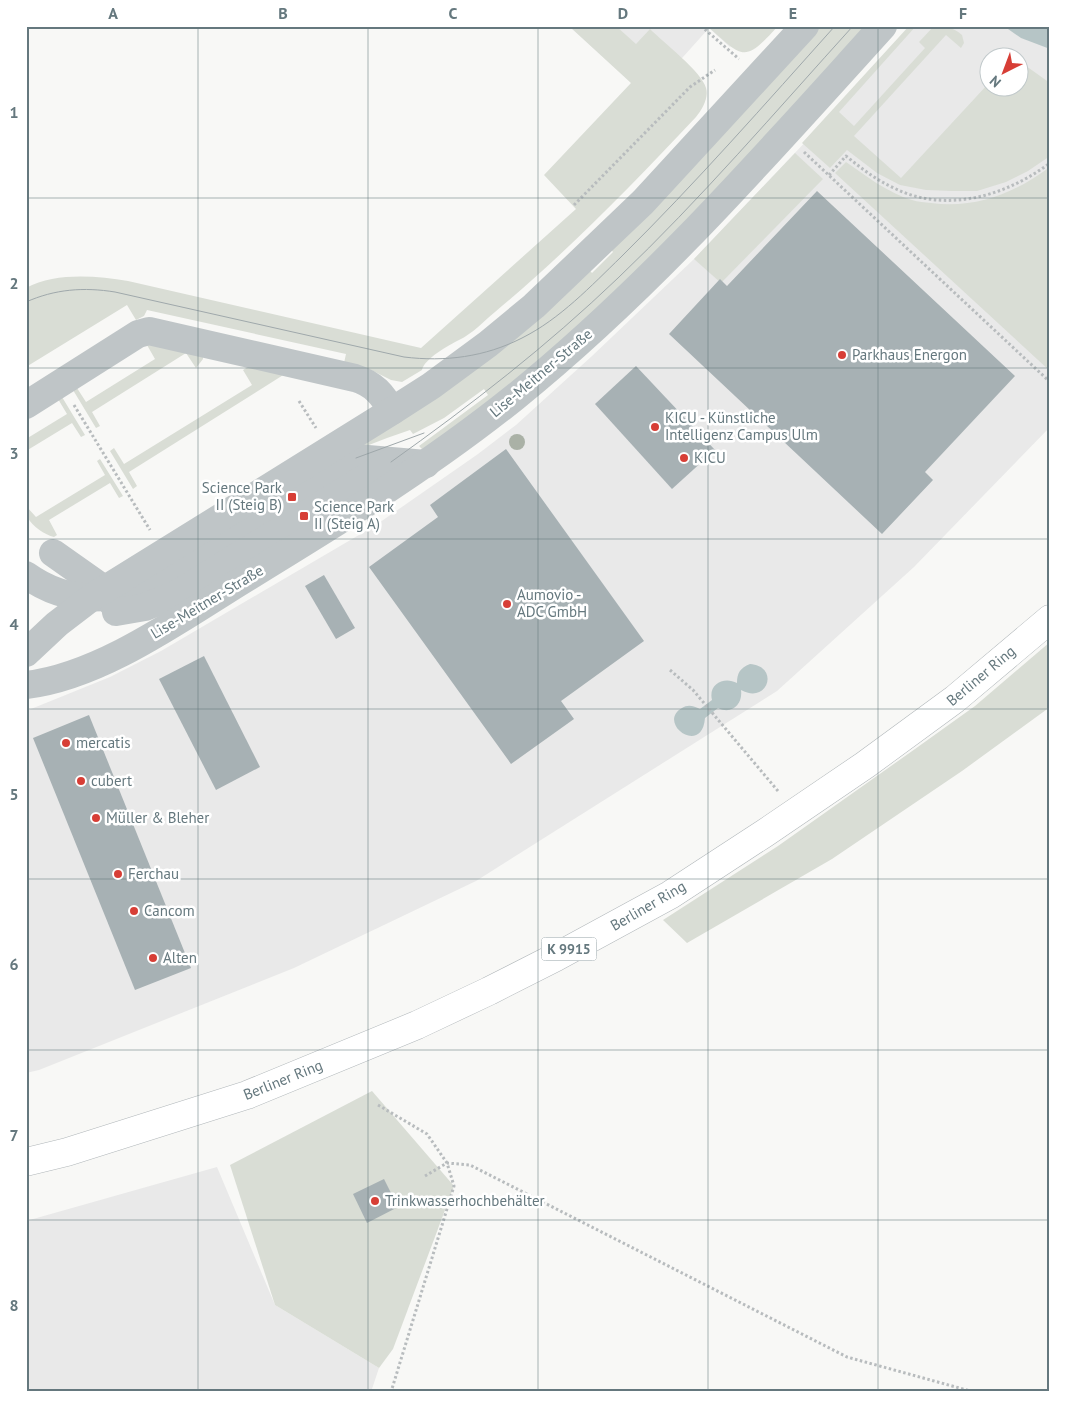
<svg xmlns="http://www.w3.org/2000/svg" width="1076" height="1418" font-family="'PT Sans',sans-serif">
<rect width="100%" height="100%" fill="#f8f8f6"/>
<g fill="#e9e9e9" fill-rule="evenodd">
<polygon points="569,26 750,26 730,47 709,28 647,97"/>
<path d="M912,26H1050V427L914,567L777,691L476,881L294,968L39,1070L26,1073V711L110,677L161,651L376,525L478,454L516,425L592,356L694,259L811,136ZM988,58H1018V88H988Z"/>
<polygon points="217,1167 275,1305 379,1368 371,1392 26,1392 26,1221"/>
</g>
<g fill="#d9ddd5">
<path d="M569,26H616L636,44L650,29C663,42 702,72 706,88C709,98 702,110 696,117C632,185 567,252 495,312C484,321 472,334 459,340C449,345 424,359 422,370L402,382L391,380L369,369L344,363L346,354L147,310L144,316L136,320L127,305L26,367V288C56,272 96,276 128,281L421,348L576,209L544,175L631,83Z"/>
<path d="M707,26H778C743,65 743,57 707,26Z"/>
<polygon points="814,26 874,26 629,289 431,447 422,449 419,446 488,395 484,389 444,418 413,434 410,430 387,438 356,450 586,266 592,273 613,252 608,246"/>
<path d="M909,26H916L839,112L854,126L925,48L919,42L934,26C945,26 953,27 962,35L964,43L961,48L946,35L854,136L901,178L988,84V88H1018L1019,61L1050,83V156L1028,171L1006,182L977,191H952L926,190L900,185L877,173L847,150L830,168L802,143Z"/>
<polygon points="795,153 823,179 721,283 694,259"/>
<path d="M846,162C866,176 888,193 912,200C918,202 925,202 931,203C975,209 1015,193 1050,167V371L835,173Z"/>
<polygon points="153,343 203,356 203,359 196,368 186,353 92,412 100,426 96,428 73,390 77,388 86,402 155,359 147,345"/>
<polygon points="248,367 288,372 129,472 137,486 133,489 110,451 114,448 124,464 252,385 243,370"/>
<polygon points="62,397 85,435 81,437 72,423 26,451 26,439 67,414 58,399"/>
<path d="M100,459L123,496L119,498L110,483L49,520L57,535L54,537C45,535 32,526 28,518C26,514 26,510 26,506L36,517L105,475L97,461Z"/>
<polygon points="1050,642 1050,707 962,771 832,859 687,943 663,920 778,846 915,749 975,706"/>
<polygon points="372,1091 454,1186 393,1349 379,1368 275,1305 230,1165"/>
</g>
<g fill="#b6c5c6">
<polygon points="1017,26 1050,26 1050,49 1021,38 1008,29"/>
<path d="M750,664C780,666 768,705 741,690C743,704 732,715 718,708L705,718C702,757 656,723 682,708C688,704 694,706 700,709L712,700C708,684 724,676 737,683C737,673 740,668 750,664Z"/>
</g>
<g fill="#a7b1b4">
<polygon points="817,191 1015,376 925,472 933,480 882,534 669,334 720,279 727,286"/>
<polygon points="636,366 715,450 672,489 595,404"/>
<polygon points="506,449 644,641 561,701 574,719 511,764 369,567 438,517 430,505"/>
<polygon points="324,575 355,628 336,639 305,586"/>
<polygon points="204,656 260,767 216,790 159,679"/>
<polygon points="89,715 191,968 135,990 33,738"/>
<polygon points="384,1179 398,1207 367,1223 353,1194"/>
</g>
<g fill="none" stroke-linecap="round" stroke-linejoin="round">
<g stroke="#b1b7ba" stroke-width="29">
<polyline id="major" points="26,1162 67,1152 247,1095 417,1025 489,991 556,957 670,895 765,833 865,765 955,699 1050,619"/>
</g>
<g stroke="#b8bcbe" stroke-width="3" stroke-dasharray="2.5 2.5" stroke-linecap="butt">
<polyline points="701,26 739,59"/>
<polyline points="804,152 1050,382"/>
<path d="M829,175L846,156C861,168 876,180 894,188C946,214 1006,196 1050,163"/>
<polyline points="574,205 690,87 715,70"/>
<polyline points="299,401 316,428"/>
<polyline points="74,405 150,530"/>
<polyline points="670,670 693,690 778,791"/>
<polyline points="378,1105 427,1134 447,1163 454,1186 391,1392"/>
<polyline points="425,1176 447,1163 470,1165 847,1357 974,1392"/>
</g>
<g stroke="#bfc5c7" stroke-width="28">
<path d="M26,405L138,334L149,331L355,378C374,384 382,394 392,411"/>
<polyline points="53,553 104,589 113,604"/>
<path d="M26,575C69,606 117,603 162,578L330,473L356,458L426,464"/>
<polyline points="116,612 145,607 177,594 391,462"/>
<polyline points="26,653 57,624 91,598 392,411 431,386 488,344 534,306 643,202 805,26"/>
<path d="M26,685C98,677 177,621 238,583C333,525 428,467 515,397C651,287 766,155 883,26"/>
</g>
<use href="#major" stroke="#fff" stroke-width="28"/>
<g stroke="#9fa8ab" stroke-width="1">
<path d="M26,302C55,289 84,287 115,292L404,357C445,362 485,357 522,338C560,319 591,286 621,257C696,183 765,104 835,26"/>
<polyline points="356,458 424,433"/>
<path d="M391,462C471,405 547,346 618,278C701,199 776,111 853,26"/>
</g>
</g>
<circle fill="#aab1a6" cx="517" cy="442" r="8"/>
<path fill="none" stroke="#65787e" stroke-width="1" stroke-opacity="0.55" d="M198,26V1392M368,26V1392M538,26V1392M708,26V1392M878,26V1392M26,198H1050M26,368H1050M26,539H1050M26,709H1050M26,879H1050M26,1050H1050M26,1220H1050"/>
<g fill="#d73e36" stroke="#fff" stroke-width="2">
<circle cx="842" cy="355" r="5"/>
<circle cx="655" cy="427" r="5"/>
<circle cx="684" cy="458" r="5"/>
<rect x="287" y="492" width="10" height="10" rx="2.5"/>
<rect x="299" y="511" width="10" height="10" rx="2.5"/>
<circle cx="507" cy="604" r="5"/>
<circle cx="66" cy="743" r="5"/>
<circle cx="81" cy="781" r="5"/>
<circle cx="96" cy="818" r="5"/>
<circle cx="118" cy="874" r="5"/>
<circle cx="134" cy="911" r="5"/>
<circle cx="153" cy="958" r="5"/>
<circle cx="375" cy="1201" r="5"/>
</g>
<g text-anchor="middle" stroke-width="5" stroke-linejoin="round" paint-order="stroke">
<rect fill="#fff" stroke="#93a0a5" stroke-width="1" x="541.5" y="937.5" width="55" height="23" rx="4"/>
<g font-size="14" font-weight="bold" fill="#65787e">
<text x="569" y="954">K 9915</text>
</g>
<g font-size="15" fill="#65787e" stroke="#fff" text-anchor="start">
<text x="852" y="360">Parkhaus Energon</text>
<text x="665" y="423">KICU - Künstliche<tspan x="665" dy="17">Intelligenz Campus Ulm</tspan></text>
<text x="694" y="463">KICU</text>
<text x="282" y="493" text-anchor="end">Science Park<tspan x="282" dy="17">II (Steig B)</tspan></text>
<text x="314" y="512">Science Park<tspan x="314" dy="17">II (Steig A)</tspan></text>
<text x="517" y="600">Aumovio -<tspan x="517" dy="17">ADC GmbH</tspan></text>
<text x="76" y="748">mercatis</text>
<text x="91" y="786">cubert</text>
<text x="106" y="823">Müller &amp; Bleher</text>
<text x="128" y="879">Ferchau</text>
<text x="144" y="916">Cancom</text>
<text x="163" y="963">Alten</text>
<text x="385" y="1206">Trinkwasserhochbehälter</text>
</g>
<g font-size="15" fill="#65787e" stroke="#fff">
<text transform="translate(541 373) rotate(-40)" y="5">Lise-Meitner-Straße</text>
<text transform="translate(207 602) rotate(-31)" y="5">Lise-Meitner-Straße</text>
<text transform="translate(981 676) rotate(-40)" y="5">Berliner Ring</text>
<text transform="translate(648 906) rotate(-30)" y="5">Berliner Ring</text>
<text transform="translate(283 1080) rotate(-22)" y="5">Berliner Ring</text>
</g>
</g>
<rect width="1076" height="1418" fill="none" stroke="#ffffff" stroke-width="55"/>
<g transform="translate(1004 72) rotate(222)"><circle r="24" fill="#ffffff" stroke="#c1c9cb"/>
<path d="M0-4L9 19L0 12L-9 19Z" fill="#d73e36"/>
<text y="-8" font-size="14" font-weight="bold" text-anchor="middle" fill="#65787e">N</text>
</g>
<rect x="28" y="28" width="1020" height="1362" fill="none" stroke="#65787e" stroke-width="2"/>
<g font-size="16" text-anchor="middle" font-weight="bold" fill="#65787e">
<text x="113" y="19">A</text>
<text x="283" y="19">B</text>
<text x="453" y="19">C</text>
<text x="623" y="19">D</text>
<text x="793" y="19">E</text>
<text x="963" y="19">F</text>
<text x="14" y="118">1</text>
<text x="14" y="289">2</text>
<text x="14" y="459">3</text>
<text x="14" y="630">4</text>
<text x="14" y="800">5</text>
<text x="14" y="970">6</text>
<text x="14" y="1141">7</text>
<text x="14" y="1311">8</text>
</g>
</svg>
